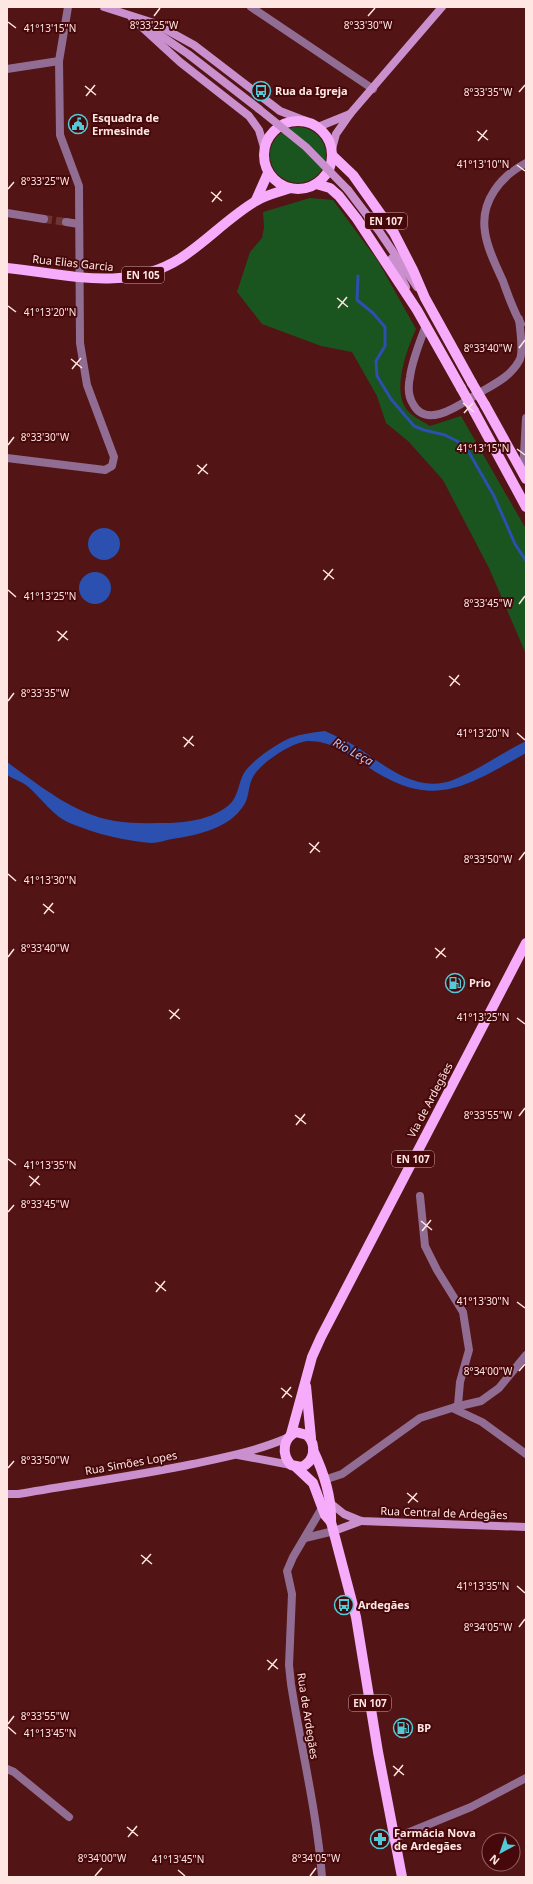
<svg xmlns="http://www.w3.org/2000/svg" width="533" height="1884" font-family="'Noto Sans',sans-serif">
<rect width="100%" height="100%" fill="#521414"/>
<g fill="#1a551f">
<circle cx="298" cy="155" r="28"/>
<path d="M310,198L333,200L378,261L416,329C407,349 390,394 409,412C415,418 424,422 430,426L461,416L526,529V654L489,568L443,480L408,441L386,423L377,396L352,352L321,346L262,324L237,292L250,252L262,238L264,227L263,212Z"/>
</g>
<g fill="#2b50af">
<circle cx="104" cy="544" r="16"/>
<circle cx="95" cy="588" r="16"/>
<path d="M325,731C335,736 346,740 355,746C385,765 416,794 453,780C479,770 501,753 526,741V753C464,788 432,811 365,765C347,753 331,741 308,741C292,742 258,764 252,779C248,787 249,798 244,805C229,829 197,835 172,839C166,840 158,843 151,843C125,841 97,834 72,824C53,817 41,797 26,785C20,781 13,779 7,775V762C39,785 75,815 115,821C133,824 151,823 169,823C190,822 212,819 229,805C239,796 238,783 244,773C251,761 278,743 290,738C301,734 314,732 325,731Z"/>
</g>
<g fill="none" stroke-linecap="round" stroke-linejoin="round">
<polyline stroke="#2b50af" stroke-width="3" points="358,276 357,300 373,313 385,327 385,346 376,361 377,376 391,399 414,426 424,430 445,435 457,441 467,449 494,496 515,544 526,561"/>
<polyline stroke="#6c3433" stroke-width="8" stroke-dasharray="8 4" stroke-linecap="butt" points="44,219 66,222"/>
<g stroke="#916d93" stroke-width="8">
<polyline points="251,7 373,89"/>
<polyline points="7,69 59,61"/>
<polyline points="7,213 44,219"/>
<polyline points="66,222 79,224"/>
<path d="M521,324C513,310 508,295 503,281C496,266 487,248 485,232C480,201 501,176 526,163"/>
<path d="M426,325C420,342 412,360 410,377C408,386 408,396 413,404C426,429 458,406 474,396C490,386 510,378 519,361C524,354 520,328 519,319"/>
<polyline points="7,458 105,470 112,466 114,457 87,385 80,343 79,186 60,135 59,61 68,7"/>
<polyline points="523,472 526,418"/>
<polyline points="420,1196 425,1246 437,1270 463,1312 469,1350 460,1382 458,1405"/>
<polyline points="455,1407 481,1401 499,1388 526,1355"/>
<polyline points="324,1480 342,1474 420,1418 452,1408 482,1422 526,1454"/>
<polyline points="305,1538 334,1531"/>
<polyline points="7,1769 14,1772 69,1817"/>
<polyline points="395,1838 471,1807 526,1778"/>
<path d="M322,1877C317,1812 301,1748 291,1684L289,1665L292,1594L287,1571L293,1557L322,1508"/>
</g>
<g stroke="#ca90cd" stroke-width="8">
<polyline points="104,7 154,23 194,45 280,111 306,121"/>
<polyline points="132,18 180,62 249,116 259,130 264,147"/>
<polyline points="144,24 188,54 259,109"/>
<polyline points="318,127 350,114"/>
<polyline points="332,149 336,134 350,114 442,7"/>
<polyline points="348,190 379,231 417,287"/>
<polyline points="392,258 406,287"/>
<polyline points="238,1455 291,1465"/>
<path d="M7,1494H18C76,1484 135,1476 193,1464C225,1457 257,1451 287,1438"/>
<polyline points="329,1502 344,1514 361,1521 526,1527"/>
<polyline points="334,1531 361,1521"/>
</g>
<g stroke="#f6abfb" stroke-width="10">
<circle cx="298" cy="155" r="34"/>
<polyline points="332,155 353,175 394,233 413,270 425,298 472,383"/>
<polyline points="316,184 330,188 339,196 357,219 417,310 461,388"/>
<polyline points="256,200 268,173"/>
<path d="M7,268C67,274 126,293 181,258C207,241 229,217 256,201C265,195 279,192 290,188"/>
<polyline points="485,405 526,479"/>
<polyline points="474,411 526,507"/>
<polyline points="306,1386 311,1438"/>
<path d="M296,1432L307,1435C317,1445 315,1462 301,1467L291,1465C281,1454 283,1438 296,1432Z"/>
<polyline points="291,1434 312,1357 321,1337 526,943"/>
<path d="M313,1450C323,1471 332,1498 331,1522L356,1617L378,1752L402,1877"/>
<polyline points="296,1467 313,1483 325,1515 331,1522"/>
</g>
<polyline stroke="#ca90cd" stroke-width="8" points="259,109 306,147 348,190"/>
<g stroke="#f6abfb" stroke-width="10">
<polyline points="472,383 485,405"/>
<polyline points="461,388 474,411"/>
</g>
</g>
<path fill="none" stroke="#fee6e3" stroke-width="1.5" d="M154,16L160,8M368,16L375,8M8,22L16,28M85,86L96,95M519,92L525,85M86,96L95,85M477,131L488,140M478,141L487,130M517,165L525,171M8,189L14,182M211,192L222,201M212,202L221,191M337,298L348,307M8,306L16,312M338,308L347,297M519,348L525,340M71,359L82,368M72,369L81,358M463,403L474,412M464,413L473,403M8,445L14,437M517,449L525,455M197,465L208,474M198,474L207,464M323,570L334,579M324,580L333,569M8,590L16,597M519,604L525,596M57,631L68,640M58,641L67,631M449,676L460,685M450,686L459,675M8,701L14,693M517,733L525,740M183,737L194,746M184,747L193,736M309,843L320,852M310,853L319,842M519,860L525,852M8,874L16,881M43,904L54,913M44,914L53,903M435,948L446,957M8,957L14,949M436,958L445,948M169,1010L180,1019M517,1018L525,1024M170,1019L179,1009M295,1115L306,1124M519,1116L525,1108M296,1125L305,1114M8,1159L16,1165M29,1176L40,1185M30,1186L39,1176M8,1212L14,1205M421,1221L432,1230M422,1231L431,1220M155,1282L166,1291M156,1292L165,1281M517,1302L525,1308M519,1371L525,1364M281,1388L292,1397M282,1398L291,1387M8,1468L14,1461M407,1493L418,1502M408,1503L417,1493M141,1555L152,1564M142,1564L151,1554M517,1586L525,1593M519,1627L525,1619M267,1660L278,1669M268,1670L277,1659M8,1724L14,1716M8,1727L16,1734M393,1766L404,1775M394,1776L403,1765M127,1827L138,1836M128,1837L137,1826M178,1870L185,1876M95,1876L102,1868M310,1876L316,1868"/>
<defs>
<g id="bus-ring" transform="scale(1)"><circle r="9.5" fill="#46080a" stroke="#52cbd8" stroke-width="1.5"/><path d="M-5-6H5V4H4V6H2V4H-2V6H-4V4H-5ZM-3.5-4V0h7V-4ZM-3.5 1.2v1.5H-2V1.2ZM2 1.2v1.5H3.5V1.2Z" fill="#52cbd8"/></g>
<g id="civic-ring" transform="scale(1)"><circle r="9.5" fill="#46080a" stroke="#52cbd8" stroke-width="1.5"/><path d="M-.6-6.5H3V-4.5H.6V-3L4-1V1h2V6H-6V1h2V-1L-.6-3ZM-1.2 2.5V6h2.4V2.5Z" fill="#52cbd8"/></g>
<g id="fuel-ring" transform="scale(1)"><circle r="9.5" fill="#46080a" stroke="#52cbd8" stroke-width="1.5"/><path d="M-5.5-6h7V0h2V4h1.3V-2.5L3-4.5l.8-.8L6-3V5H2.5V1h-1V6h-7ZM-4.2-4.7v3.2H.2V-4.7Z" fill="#52cbd8"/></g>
<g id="pharmacy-ring" transform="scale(1)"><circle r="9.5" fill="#46080a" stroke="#52cbd8" stroke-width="1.5"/><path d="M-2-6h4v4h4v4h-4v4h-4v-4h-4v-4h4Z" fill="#52cbd8"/></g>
</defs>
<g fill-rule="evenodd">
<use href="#bus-ring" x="261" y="91"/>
<use href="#civic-ring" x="78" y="124"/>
<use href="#fuel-ring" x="455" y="983"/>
<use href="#bus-ring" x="344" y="1605"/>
<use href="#fuel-ring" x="403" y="1728"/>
<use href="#pharmacy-ring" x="380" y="1839"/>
</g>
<g text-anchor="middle" stroke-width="4" stroke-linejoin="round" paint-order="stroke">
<g fill="#46080a" stroke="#c7a3a2" stroke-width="1">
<rect x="365" y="213" width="42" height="16" rx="3"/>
<rect x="122" y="267" width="42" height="16" rx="3"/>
<rect x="392" y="1151" width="42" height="16" rx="3"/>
<rect x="349" y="1695" width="42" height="16" rx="3"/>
</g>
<g font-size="10" font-weight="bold" fill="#fee6e3">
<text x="386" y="225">EN 107</text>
<text x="143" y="279">EN 105</text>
<text x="413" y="1163">EN 107</text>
<text x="370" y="1707">EN 107</text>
</g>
<g font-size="11" font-weight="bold" fill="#fee6e3" stroke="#46080a" text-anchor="start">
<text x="275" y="95">Rua da Igreja</text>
<text x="92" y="122">Esquadra de<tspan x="92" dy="13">Ermesinde</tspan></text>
<text x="469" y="987">Prio</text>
<text x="358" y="1609">Ardegães</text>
<text x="417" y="1732">BP</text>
<text x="394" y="1837">Farmácia Nova<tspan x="394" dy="13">de Ardegães</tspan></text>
</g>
<g font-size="11" fill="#fee6e3" stroke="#46080a">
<text transform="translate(73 263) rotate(6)" y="4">Rua Elias Garcia</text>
<text transform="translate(430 1100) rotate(-62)" y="4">Via de Ardegães</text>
<text transform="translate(131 1463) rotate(-10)" y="4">Rua Simões Lopes</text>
<text transform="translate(444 1513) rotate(2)" y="4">Rua Central de Ardegães</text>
<text transform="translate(308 1716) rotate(81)" y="4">Rua de Ardegães</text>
</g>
<g font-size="12" font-style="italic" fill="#acc3f5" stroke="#46080a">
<text transform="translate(353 752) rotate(29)" y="4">Rio Leça</text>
</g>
</g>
<g font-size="10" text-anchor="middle" fill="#fee6e3" stroke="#46080a" stroke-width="4" stroke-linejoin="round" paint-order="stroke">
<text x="154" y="29">8°33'25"W</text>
<text x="368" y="29">8°33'30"W</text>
<text x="50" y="32">41°13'15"N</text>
<text x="488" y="96">8°33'35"W</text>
<text x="483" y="168">41°13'10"N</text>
<text x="45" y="185">8°33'25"W</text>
<text x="50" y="316">41°13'20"N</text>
<text x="488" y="352">8°33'40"W</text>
<text x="45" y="441">8°33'30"W</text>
<text x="483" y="452">41°13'15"N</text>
<text x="50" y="600">41°13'25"N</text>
<text x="488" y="607">8°33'45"W</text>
<text x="45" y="697">8°33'35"W</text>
<text x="483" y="737">41°13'20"N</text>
<text x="488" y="863">8°33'50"W</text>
<text x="50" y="884">41°13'30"N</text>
<text x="45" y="952">8°33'40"W</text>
<text x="483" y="1021">41°13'25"N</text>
<text x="488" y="1119">8°33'55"W</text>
<text x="50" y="1169">41°13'35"N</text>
<text x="45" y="1208">8°33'45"W</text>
<text x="483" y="1305">41°13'30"N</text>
<text x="488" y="1375">8°34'00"W</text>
<text x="45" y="1464">8°33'50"W</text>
<text x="483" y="1590">41°13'35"N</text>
<text x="488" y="1631">8°34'05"W</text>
<text x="45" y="1720">8°33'55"W</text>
<text x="50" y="1737">41°13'45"N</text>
<text x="102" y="1862">8°34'00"W</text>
<text x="316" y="1862">8°34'05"W</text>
<text x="178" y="1863">41°13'45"N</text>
</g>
<rect width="533" height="1884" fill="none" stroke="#fee6e3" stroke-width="16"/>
<g transform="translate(501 1852) rotate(220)"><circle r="19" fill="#46080a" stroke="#906161"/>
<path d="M0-3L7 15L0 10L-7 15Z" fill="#52cbd8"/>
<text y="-6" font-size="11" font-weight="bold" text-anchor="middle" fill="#fee6e3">N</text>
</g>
</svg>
